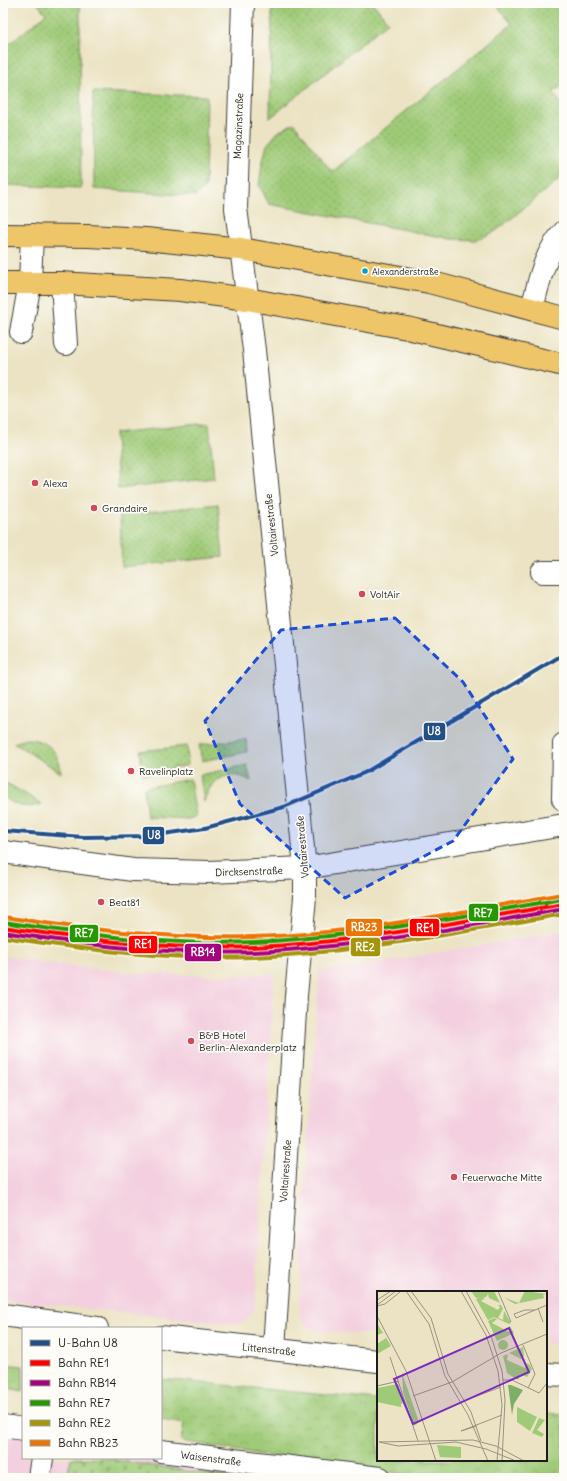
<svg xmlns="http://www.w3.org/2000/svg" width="567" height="1481" font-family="Delius,sans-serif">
<defs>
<pattern id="grass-dots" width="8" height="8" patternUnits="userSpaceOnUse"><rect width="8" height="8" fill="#9fca77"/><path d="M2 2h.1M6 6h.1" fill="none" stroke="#88ad66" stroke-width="1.8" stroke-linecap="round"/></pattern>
<pattern id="cemetery-stones" width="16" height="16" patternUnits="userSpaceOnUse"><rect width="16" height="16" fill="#9fca77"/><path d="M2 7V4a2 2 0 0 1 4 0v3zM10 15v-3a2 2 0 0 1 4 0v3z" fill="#88ad66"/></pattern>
<pattern id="park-crowns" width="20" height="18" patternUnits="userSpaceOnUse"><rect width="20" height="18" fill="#9fca77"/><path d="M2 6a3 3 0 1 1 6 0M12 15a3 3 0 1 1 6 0" fill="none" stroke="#88ad66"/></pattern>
</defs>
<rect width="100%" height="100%" fill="#fdfcf7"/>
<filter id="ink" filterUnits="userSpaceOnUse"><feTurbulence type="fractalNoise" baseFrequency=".025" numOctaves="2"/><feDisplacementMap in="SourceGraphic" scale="8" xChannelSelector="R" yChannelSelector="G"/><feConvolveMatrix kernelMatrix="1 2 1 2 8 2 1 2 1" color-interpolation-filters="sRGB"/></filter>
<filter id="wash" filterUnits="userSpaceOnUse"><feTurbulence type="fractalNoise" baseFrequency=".012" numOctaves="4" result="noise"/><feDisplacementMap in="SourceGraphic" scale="16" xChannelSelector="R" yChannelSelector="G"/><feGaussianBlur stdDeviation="0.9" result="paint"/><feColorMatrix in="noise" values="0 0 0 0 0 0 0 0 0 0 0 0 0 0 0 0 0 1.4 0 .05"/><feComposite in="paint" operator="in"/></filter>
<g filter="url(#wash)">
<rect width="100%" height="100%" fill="#ebe3c3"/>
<g fill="#f3cfdf">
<polygon points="564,931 564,1345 546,1344 546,1292 378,1292 378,1334 327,1332 309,1328 303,1322 300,1313 302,1233 319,971 349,968"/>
<polygon points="3,956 44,963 136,973 219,976 274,974 255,1307 248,1319 242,1323 234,1324 3,1300"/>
<polygon points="3,1432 23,1435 23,1458 157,1458 274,1478 3,1478"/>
</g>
<g fill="url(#grass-dots)" stroke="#5e734a">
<polygon points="37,3 80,3 81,188 3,185 3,49 46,14"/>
<polygon points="272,3 373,3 388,22 270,118"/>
<polygon points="495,3 559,3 564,9 564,84 553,93 564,106 564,175 496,231 476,240 452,239 269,204 259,185 262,164 267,145 278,132 294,123 332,172 512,24"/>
<polygon points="93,92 207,96 205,187 196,196 94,189"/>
<polygon points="209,423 214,478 118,489 115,433"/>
<polygon points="218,504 223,557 122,567 120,515"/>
<path d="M26,739C47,739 60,752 61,773L14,743Z"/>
<polygon points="246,739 247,752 202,761 199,745"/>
<polygon points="187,746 188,765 143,775 140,751"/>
<path d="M247,765L251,781C230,768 209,779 204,802L200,775Z"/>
<polygon points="190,779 196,816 189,819 147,817 144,788"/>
<path d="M3,781L42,804C27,809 15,807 3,796Z"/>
</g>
<polygon fill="url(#cemetery-stones)" stroke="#5e734a" points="71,1458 102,1458 235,1478 67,1478"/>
<g fill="url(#park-crowns)" stroke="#5e734a">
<polygon points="3,1364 23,1366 23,1392 3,1388"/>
<polygon points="161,1379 378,1400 378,1460 546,1460 546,1413 564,1414 564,1478 434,1478 299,1461 181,1441 184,1423 161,1419"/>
</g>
</g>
<g filter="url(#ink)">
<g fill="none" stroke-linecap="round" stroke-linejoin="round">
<g stroke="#3b3a35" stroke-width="24">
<g id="minor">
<polyline points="243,3 236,208 254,350 305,868 305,897 296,996 274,1349"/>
<polyline points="62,283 66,344"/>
<path d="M532,309C539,281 544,254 564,232"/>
<polyline points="21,332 30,283 32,235"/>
<polyline points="542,572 564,572"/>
<polyline points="563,799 564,744"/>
<polyline points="3,852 133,870 209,872 305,868 564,825"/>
<polyline points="3,1315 97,1328"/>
<polyline points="161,1337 378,1361"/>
<polyline points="546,1374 564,1375"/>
<polyline points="3,1426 23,1429"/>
<polyline points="161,1451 380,1478"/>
<polyline points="39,1478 42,1458"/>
</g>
</g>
<g stroke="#3b3a35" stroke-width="24">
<g id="major">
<polyline points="3,235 88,236 146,239 241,249 429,282 564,318"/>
<polyline points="3,283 60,283 180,290 247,299 407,328 564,365"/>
</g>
</g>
<use href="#minor" stroke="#fff" stroke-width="22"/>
<use href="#major" stroke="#eec569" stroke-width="22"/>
<g stroke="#fdfcf7" stroke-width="7">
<path id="rail-1" d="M3,927C86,940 169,950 253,947C357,943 461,921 564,904"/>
</g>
<g stroke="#fdfcf7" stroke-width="7">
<path id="rail-2" d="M3,932C86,945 169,955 253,952C357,948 461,927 564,909"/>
</g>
<g stroke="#fdfcf7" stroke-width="7">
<path id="rail-3" d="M4,922C86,935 170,946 254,942C358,937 461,916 563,899"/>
</g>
<g stroke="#fdfcf7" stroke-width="7">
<path id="rail-4" d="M3,937C86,950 169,960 253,957C357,953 461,932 564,914"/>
</g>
<g stroke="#fdfcf7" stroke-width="7">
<path id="rail-5" d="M5,917C86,930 168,939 251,937C356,934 459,912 562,894"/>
</g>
<use href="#rail-1" stroke="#f00" stroke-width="4"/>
<use href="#rail-2" stroke="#a5027d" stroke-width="4"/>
<use href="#rail-3" stroke="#269900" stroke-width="4"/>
<use href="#rail-4" stroke="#a4950b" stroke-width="4"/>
<use href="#rail-5" stroke="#eb7405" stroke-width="4"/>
<g stroke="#fdfcf7" stroke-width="7">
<polyline id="metro-1" points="3,831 83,837 150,836 205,828 284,807 366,772 564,654"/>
</g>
<use href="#metro-1" stroke="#224f86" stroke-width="4"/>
</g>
</g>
<path fill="#1d4ed8" fill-opacity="0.2" stroke="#1d4ed8" stroke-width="3" stroke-dasharray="8 5" stroke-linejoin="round" d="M395,618L463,682L513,759L453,841L345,898L240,804L205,721L281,630Z"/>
<circle fill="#01a2c5" stroke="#fdfcf7" stroke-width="1.5" cx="365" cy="271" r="3.5"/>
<g fill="#d1495b" stroke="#fdfcf7" stroke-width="1.5">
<circle cx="35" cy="483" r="4"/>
<circle cx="94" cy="508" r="4"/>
<circle cx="362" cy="594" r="4"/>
<circle cx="131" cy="771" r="4"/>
<circle cx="101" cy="902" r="4"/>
<circle cx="191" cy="1041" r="4"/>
<circle cx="454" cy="1177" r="4"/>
</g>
<g text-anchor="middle" stroke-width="3.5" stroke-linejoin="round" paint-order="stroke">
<g font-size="9" fill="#1c1c1c" stroke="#fdfcf7" text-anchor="start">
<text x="372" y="275">Alexanderstraße</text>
</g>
<g font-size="10" fill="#1c1c1c" stroke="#fdfcf7">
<text transform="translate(238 126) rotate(-88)" y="4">Magazinstraße</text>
<text transform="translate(271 525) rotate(-96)" y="4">Voltairestraße</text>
<text transform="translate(302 847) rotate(-95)" y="4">Voltairestraße</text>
<text transform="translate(249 871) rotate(-2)" y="4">Dircksenstraße</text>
<text transform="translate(285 1171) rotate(-86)" y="4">Voltairestraße</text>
<text transform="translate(269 1349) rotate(6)" y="4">Littenstraße</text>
<text transform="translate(211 1458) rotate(7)" y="4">Waisenstraße</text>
</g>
<g font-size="10" fill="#1c1c1c" stroke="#fdfcf7" text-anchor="start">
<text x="43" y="487">Alexa</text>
<text x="102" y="512">Grandaire</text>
<text x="370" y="598">VoltAir</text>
<text x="139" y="775">Ravelinplatz</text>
<text x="109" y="906">Beat81</text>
<text x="199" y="1039">B&amp;B Hotel<tspan x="199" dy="12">Berlin-Alexanderplatz</tspan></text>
<text x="462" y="1181">Feuerwache Mitte</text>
</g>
</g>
<g transform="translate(377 1291)">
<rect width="170" height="170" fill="#ebe3c3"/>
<path d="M94,0H117L123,12L112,7L111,3L109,6L99,7ZM148,0L169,3L166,4L167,7L138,13L126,6L142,12ZM105,6L108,7L104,10L121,19L123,16L121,14H124L126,18L121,27L126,29L127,20L134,32L132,33L117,26L111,29L99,8ZM117,27L120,28L115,32L132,41L133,35L137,42L120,50L111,30ZM121 54a5 5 0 1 1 10 0a5 5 0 1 1-10 0ZM146,56L147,65L144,68L132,62ZM131,63L130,69L148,77L150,72L153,74L155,78L150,86L144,83L141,89L130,82L126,65ZM162,127L168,129L160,139L167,143L165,146L155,142Z" fill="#9fca77"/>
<path d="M134,94L146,99L137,113L135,124L131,94Z" fill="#7fae68"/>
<path d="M21,93L26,112L24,113V116L0,111V97Z" fill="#9fca77"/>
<path d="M0,32L14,55L0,63V53L9,47L6,42L0,44ZM25,82L42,131L37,135L26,101ZM140,116L160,126L153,140L140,131ZM60,154L84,156V167L63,166Z" fill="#9fca77"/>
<path fill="none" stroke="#989380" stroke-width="1" d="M29,0L52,33L68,85L91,124L111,170M34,0L54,27L71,83L94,121L104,150M84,0L109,44L121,80L125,114L120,170M89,0L115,48L125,80L128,109L125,170M121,0L134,31M0,9L14,0M0,14L19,0M0,15L8,13L23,1M161,17L166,31M158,19H148L137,23L139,27L170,14M0,25L29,80L59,170M146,54L158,83L151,97M13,66L41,150M126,89H135L162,102L170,92M0,95L22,90M36,105L75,91L124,62L170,43M89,109L124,96M100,135L84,140L125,124M2,151L96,149L119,155L147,170M2,151L21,155L79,151L109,158L139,170M59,170H73"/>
<path fill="#7b2cbf" fill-opacity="0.15" stroke="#7b2cbf" stroke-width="2" d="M132,37L152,81L36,133L17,88Z"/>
<rect width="170" height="170" fill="none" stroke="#1c1c1c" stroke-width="2"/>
</g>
<g stroke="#fdfcf7" stroke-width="1.5">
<rect x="423" y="722" width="23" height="19" rx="4" fill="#224f86"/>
<rect x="142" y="826" width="23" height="19" rx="4" fill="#224f86"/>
<rect x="468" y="903" width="31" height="19" rx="4" fill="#269900"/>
<rect x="345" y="918" width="38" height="19" rx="4" fill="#eb7405"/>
<rect x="409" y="918" width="31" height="19" rx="4" fill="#f00"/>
<rect x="69" y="924" width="30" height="19" rx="4" fill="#269900"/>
<rect x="128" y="935" width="30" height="19" rx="4" fill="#f00"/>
<rect x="350" y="937" width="31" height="20" rx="4" fill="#a4950b"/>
<rect x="184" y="943" width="38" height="19" rx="4" fill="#a5027d"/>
</g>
<g font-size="11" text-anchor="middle" font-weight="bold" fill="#fff">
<text x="434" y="735">U8</text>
<text x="154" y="839">U8</text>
<text x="483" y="917">RE7</text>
<text x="364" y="931">RB23</text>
<text x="425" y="932">RE1</text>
<text x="84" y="937">RE7</text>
<text x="143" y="948">RE1</text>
<text x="365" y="951">RE2</text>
<text x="203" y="956">RB14</text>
</g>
<rect width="567" height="1481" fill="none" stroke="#fdfcf7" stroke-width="16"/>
<rect x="22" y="1327" width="140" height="132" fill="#fdfcf7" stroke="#a3a29f"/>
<rect x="30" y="1340" width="20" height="6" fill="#224f86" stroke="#a3a29f"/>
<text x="58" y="1347" font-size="12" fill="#1c1c1c">U-Bahn U8</text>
<rect x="30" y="1360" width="20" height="6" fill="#ff0000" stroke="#a3a29f"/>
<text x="58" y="1367" font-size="12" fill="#1c1c1c">Bahn RE1</text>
<rect x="30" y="1380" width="20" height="6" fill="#a5027d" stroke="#a3a29f"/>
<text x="58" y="1387" font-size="12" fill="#1c1c1c">Bahn RB14</text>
<rect x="30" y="1400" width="20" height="6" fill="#269900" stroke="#a3a29f"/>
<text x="58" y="1407" font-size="12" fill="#1c1c1c">Bahn RE7</text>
<rect x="30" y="1420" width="20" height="6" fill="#a4950b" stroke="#a3a29f"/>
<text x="58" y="1427" font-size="12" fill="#1c1c1c">Bahn RE2</text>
<rect x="30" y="1440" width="20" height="6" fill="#eb7405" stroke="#a3a29f"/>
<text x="58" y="1447" font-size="12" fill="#1c1c1c">Bahn RB23</text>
</svg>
